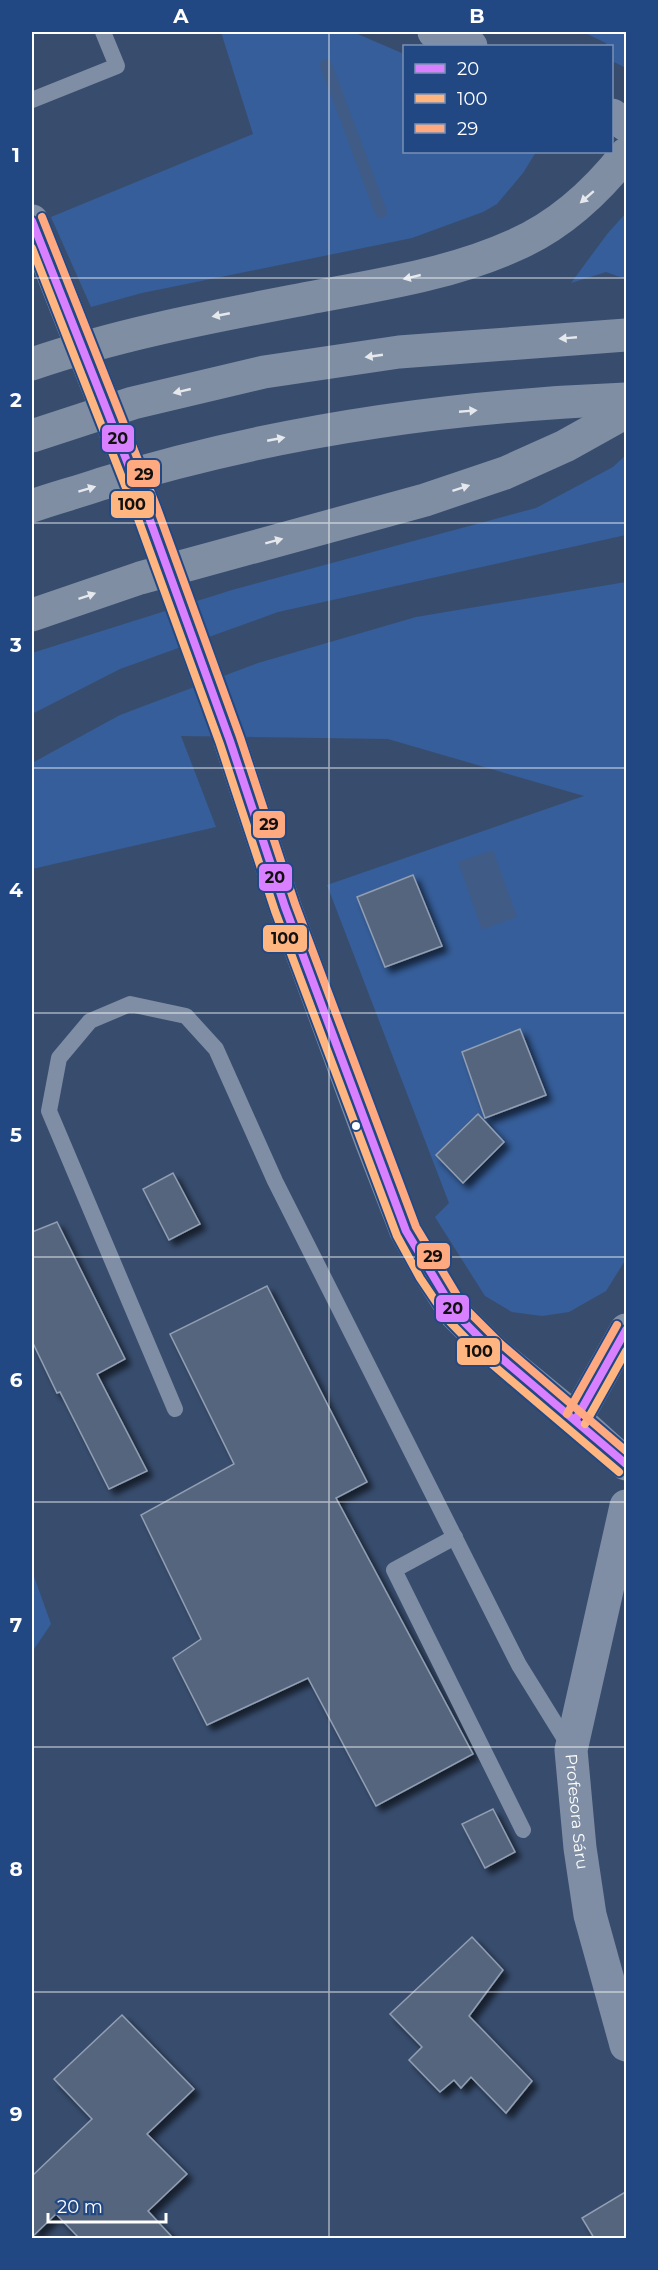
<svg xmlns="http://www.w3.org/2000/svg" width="658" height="2270" font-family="Montserrat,sans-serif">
<defs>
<filter id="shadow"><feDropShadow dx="5.5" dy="5.5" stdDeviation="3" flood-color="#0009"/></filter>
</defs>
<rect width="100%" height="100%" fill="#384d6e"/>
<g fill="#365e9a">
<polygon points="221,32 353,32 404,54 404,152 536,152 523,173 497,204 483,212 412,238 142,293 91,307 51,217 253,134"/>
<polygon points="583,32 626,32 626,68 612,61 612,46 606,46 606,43"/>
<polygon points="626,213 626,279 606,272 571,283 608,233"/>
<polygon points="626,455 626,535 278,612 120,669 32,714 32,653 232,590 536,508 613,467"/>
<polygon points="626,582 626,1259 606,1291 569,1312 542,1316 512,1312 485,1296 435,1217 449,1203 327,885 584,796 388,739 181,736 216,827 32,869 32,763 120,715 258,663 416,617"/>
<polygon points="32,1571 51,1624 32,1652"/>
</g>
<polygon fill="#405c86" points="493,850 517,917 482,930 458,862"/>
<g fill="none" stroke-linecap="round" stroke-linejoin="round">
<polyline stroke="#405c86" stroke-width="12" points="326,65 381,212"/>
</g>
<g fill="#54657e" stroke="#929eb2" stroke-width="1.5" filter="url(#shadow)">
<polygon points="413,875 442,946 385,967 357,897"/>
<polygon points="520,1029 546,1095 485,1118 462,1052"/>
<polygon points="478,1114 504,1142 463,1183 436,1155"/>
<polygon points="173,1173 200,1224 169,1240 143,1189"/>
<polygon points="57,1222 125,1359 97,1374 147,1471 109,1489 60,1392 57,1393 32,1341 32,1232"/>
<polygon points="267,1286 367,1482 336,1498 473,1754 376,1806 308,1678 207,1725 173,1658 201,1639 141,1515 234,1464 170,1334"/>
<polygon points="493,1809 515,1852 485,1868 462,1824"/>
<polygon points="472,1937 503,1970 469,2016 532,2081 506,2113 471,2077 461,2088 454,2080 440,2092 409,2060 422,2047 390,2014"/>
<polygon points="122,2015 194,2089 147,2134 187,2174 148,2211 173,2238 79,2238 56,2214 32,2237 32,2176 92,2119 54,2079"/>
<polygon points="627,2191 627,2238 594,2238 582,2218"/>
</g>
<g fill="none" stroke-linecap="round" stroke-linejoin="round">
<polyline stroke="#566884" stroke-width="33" stroke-dasharray="33 16" stroke-linecap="butt" points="147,512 230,741"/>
<g stroke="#7f8ea4" stroke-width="16">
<polyline points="32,100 117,66 103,32"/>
<polyline points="175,1409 49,1111 59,1058 90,1021 130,1004 186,1016 216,1049 275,1181 519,1665 571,1749"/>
<polyline points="455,1537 394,1570 523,1830"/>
</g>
<g stroke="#7f8ea4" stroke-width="33">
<polyline points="32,221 147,512"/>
<polyline points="230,741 285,907 371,1141 406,1231 429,1272 456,1314 494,1352 576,1419"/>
<path id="s1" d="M626,1506L571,1750L580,1848L590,1915L626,2045"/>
</g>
<g stroke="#7f8ea4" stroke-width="33">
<polyline points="434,32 471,46"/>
<polyline points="612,115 626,125"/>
<polyline points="626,1330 576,1419 626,1464"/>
</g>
<polyline stroke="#7f8ea3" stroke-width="33" points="32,615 140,578 425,500 505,473 565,446 626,412"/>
<g stroke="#7f8ea3" stroke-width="33">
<path d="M32,364C122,333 216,316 309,298C379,285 451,274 515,245C561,225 596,192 626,154"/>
<polyline points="32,436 133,403 264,372 399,352 626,335"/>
<path d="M32,506C54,498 78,492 101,484C273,431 447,406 626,399"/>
</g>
<g stroke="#224884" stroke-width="12">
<g id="bus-1">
<polyline points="32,221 147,512 230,741 285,907 406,1231 456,1314 494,1352 626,1464"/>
<polyline points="576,1419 626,1330"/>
</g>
</g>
<g stroke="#224884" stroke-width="12">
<g id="bus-2">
<polyline points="32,248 137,516 220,744 275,911 397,1236 420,1278 449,1321 487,1360 619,1472"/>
<polyline points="585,1424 626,1351"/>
</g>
</g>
<g stroke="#224884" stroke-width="12">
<g id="bus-3">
<polyline points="42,217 157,508 240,737 295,904 416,1227 464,1307 501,1344 626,1451"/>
<polyline points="567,1414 617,1325"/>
</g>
</g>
<use href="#bus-1" stroke="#d880ff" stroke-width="8"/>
<use href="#bus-2" stroke="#ffb580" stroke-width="8"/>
<use href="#bus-3" stroke="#ffa980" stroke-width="8"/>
</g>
<defs><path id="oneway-solid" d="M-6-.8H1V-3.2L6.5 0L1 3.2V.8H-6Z" transform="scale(1.5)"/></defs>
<g fill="#e5e8ed">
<use href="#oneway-solid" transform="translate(587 197) rotate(139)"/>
<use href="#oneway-solid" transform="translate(412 277) rotate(167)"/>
<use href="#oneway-solid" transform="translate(221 315) rotate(169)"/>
<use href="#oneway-solid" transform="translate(568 338) rotate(175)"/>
<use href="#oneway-solid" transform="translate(374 356) rotate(172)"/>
<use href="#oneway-solid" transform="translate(182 391) rotate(167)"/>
<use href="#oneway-solid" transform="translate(468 411) rotate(-5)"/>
<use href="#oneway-solid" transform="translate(276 439) rotate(-11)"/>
<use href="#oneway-solid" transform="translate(461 488) rotate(-18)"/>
<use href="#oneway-solid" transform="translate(87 489) rotate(-17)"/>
<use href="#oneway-solid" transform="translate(274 541) rotate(-15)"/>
<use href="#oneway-solid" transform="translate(87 596) rotate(-19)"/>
</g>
<path fill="none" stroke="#fff" stroke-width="1.5" stroke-opacity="0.55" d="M329,32V2238M32,278H626M32,523H626M32,768H626M32,1013H626M32,1257H626M32,1502H626M32,1747H626M32,1992H626"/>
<circle fill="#fff" stroke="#224884" stroke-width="2" cx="356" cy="1126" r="5"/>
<g text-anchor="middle" stroke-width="4.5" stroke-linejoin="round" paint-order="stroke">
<g font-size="16" fill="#fff" stroke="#224884">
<text dy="6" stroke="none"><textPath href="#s1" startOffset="312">Profesora Sáru</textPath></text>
</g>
</g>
<g stroke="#224884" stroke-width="2">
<rect x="101" y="424" width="34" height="29" rx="6" fill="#d880ff"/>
<rect x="126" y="459" width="35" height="29" rx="6" fill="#ffa980"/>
<rect x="110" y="490" width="45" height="29" rx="6" fill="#ffb580"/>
<rect x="252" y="810" width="34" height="29" rx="6" fill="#ffa980"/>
<rect x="258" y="863" width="35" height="29" rx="6" fill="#d880ff"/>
<rect x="262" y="924" width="46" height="29" rx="6" fill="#ffb580"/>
<rect x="416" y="1242" width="35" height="28" rx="6" fill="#ffa980"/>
<rect x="435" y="1294" width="35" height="29" rx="6" fill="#d880ff"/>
<rect x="456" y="1337" width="45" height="29" rx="6" fill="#ffb580"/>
</g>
<g font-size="16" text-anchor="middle" font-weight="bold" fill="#111">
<text x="118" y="444">20</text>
<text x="144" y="480">29</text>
<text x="132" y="510">100</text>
<text x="269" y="830">29</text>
<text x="275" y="883">20</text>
<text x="285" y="944">100</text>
<text x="433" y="1262">29</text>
<text x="453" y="1314">20</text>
<text x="479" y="1357">100</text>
</g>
<rect width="658" height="2270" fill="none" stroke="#224884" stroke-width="66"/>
<rect x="403" y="45" width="210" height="108" fill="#224884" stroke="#7a91b5" stroke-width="1.5"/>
<rect x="415" y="64" width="30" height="9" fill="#d880ff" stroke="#7a91b5" stroke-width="1.5"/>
<text x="457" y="75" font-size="18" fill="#ffffff">20</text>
<rect x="415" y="94" width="30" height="9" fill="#ffb580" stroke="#7a91b5" stroke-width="1.5"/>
<text x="457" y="105" font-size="18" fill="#ffffff">100</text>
<rect x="415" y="124" width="30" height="9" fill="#ffa980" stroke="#7a91b5" stroke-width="1.5"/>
<text x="457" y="135" font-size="18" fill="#ffffff">29</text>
<path d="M48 2213v9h118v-9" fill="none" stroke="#ffffff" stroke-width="3"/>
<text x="57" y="2213" font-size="18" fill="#ffffff" stroke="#224884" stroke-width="4.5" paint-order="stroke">20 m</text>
<rect x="33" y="33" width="592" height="2204" fill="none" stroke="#fff" stroke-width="2"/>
<g font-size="20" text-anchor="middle" font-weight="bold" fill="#fff">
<text x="181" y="23">A</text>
<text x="477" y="23">B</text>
<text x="16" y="162">1</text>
<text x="16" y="407">2</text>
<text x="16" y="652">3</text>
<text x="16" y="897">4</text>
<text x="16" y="1142">5</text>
<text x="16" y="1387">6</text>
<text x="16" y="1632">7</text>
<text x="16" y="1876">8</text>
<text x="16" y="2121">9</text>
</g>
</svg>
